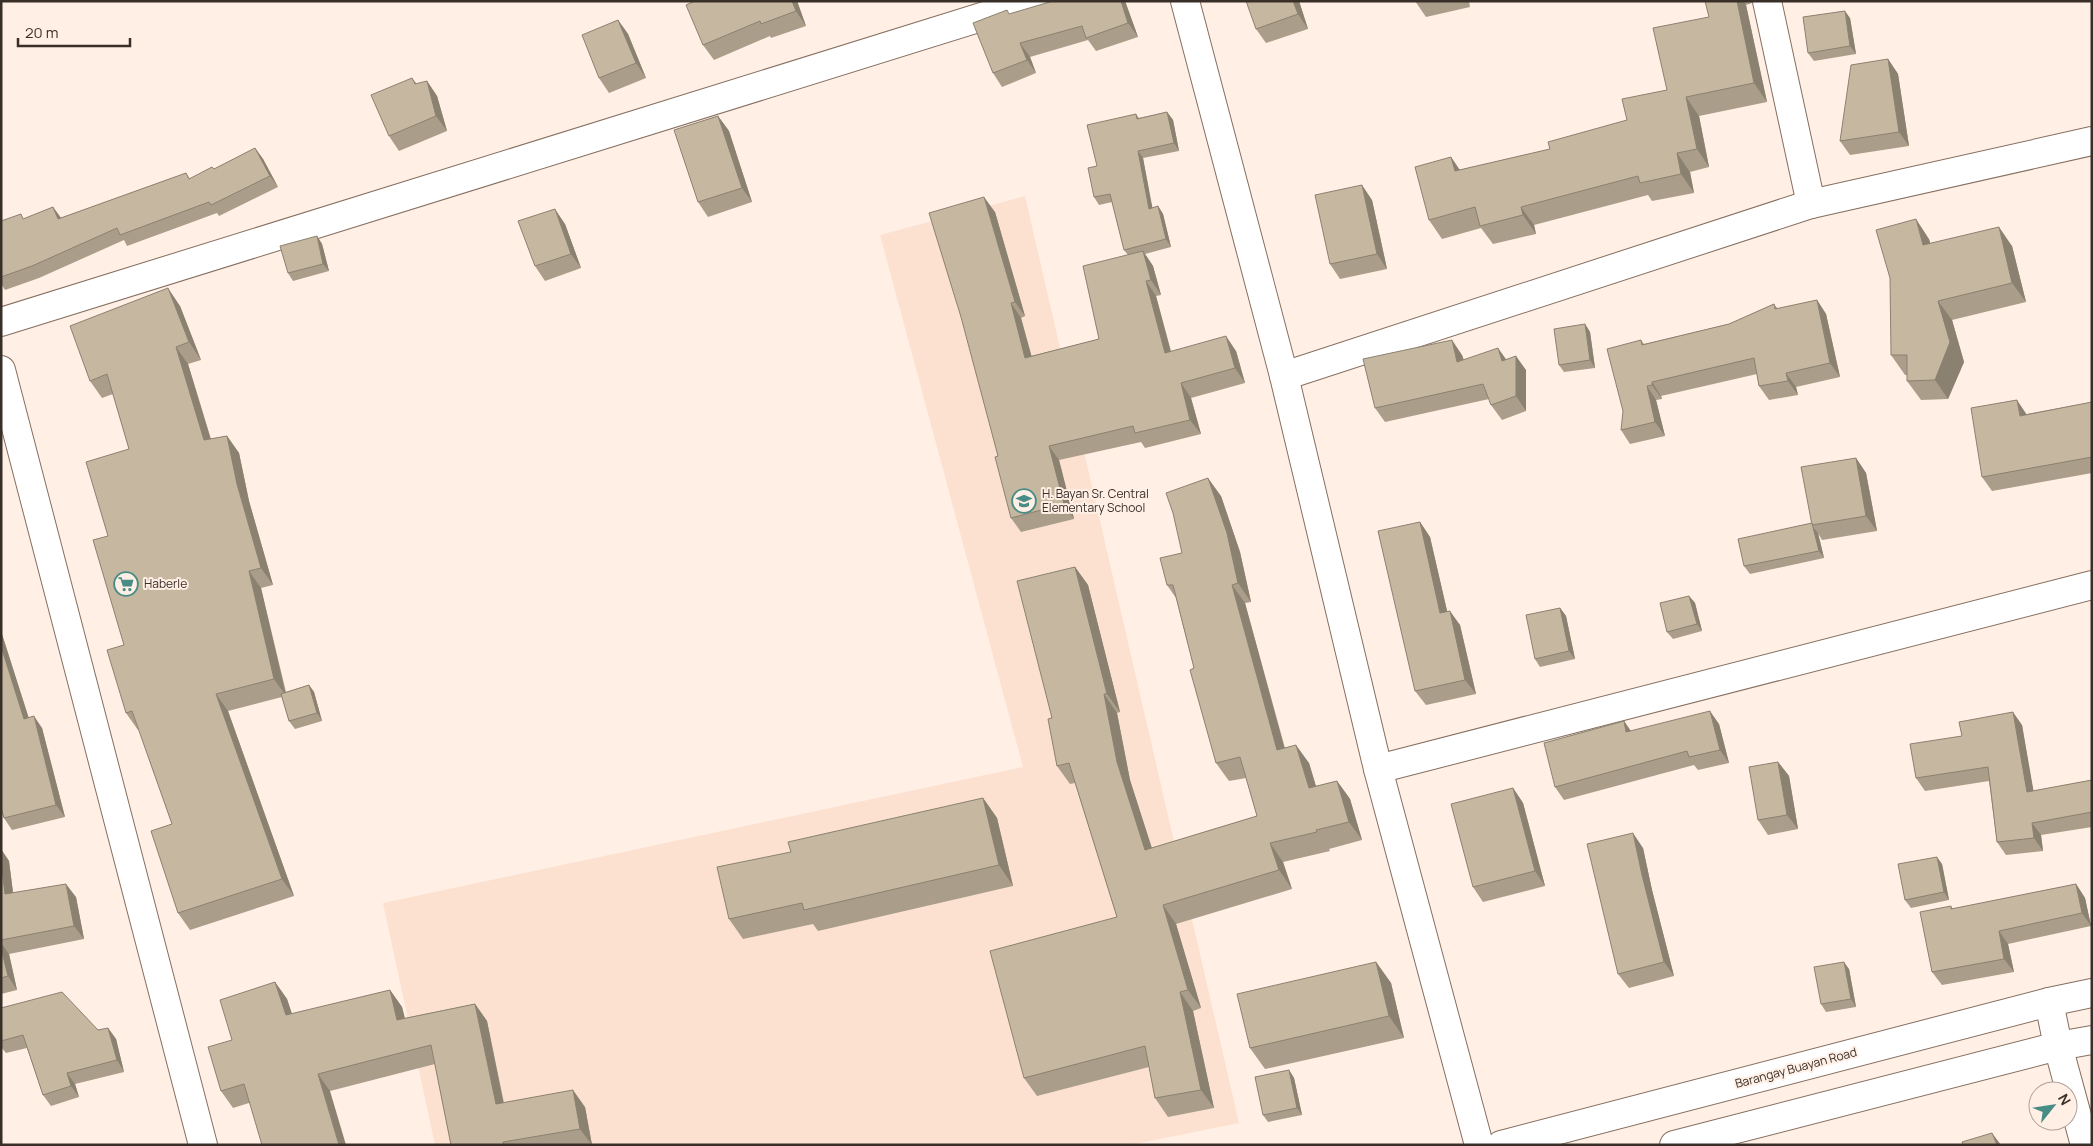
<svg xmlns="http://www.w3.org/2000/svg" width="2093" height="1146" font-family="Manrope,sans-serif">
<rect width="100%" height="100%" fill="#ffefe5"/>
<polygon fill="#fce1d0" points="1025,196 1239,1123 1130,1145 435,1145 383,903 1023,767 880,235"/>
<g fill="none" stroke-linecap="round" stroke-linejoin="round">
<g stroke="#856f60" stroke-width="30">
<g id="street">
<polyline points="1185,1 1284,376 1378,769 1479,1145"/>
<polyline points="1767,1 1811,204"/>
<polyline points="1,322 1033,1"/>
<polyline points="1,370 203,1145"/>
<polyline points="1284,376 1811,204 2092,141"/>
<polyline points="1378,769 2092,585"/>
<polyline points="2049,1002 2058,1046 2085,1145"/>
<polyline points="1501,1145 2049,1002 2092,993"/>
<polyline points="1674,1145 2058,1046 2092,1040"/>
</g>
</g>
<use href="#street" stroke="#fff" stroke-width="28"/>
</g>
<g fill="#aa9e8a">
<polygon points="695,1 797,1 806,26 771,38 770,36 714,60 703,45"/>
<polygon points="1053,1 1125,1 1138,37 1096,51 1088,40 1030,57 1036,73 1002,87 993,73 1010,14"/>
<polygon points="1299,1 1308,29 1266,43 1256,29"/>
<polygon points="1415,1 1469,1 1470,7 1426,17"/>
<polygon points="1705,1 1752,1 1752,3 1746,5 1767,102 1699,116 1709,167 1690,172 1694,193 1652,201 1648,195 1534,225 1536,234 1493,244 1481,228 1442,239 1429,220 1451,157 1459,170 1550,149 1627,120 1667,90 1709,17"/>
<polygon points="1850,18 1856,54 1814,61 1808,53"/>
<polygon points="618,20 628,34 646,78 609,93 599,78"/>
<polygon points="1888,59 1898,74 1909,146 1850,155 1840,141"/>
<polygon points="412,78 417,84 427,81 437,96 447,131 399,151 389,136"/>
<polygon points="1167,112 1173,120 1179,151 1143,158 1152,208 1158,206 1163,214 1171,247 1145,254 1153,266 1161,295 1156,296 1171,351 1236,351 1245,383 1191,398 1201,434 1145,448 1141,442 1059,460 1074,519 1021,532 1011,518 998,456 995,212 1025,316 1021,318 1031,356 1099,339 1128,255 1124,250 1112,202 1099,205 1094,197 1097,166 1136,114 1139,118"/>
<polygon points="718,116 729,131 752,202 708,217 698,202"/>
<polygon points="255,148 263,159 278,187 219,216 217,213 127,246 124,240 39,278 5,290 2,285 1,286 1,221 25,219 53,207 61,218 186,173 190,179 214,169"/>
<polygon points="1372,200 1387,269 1340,279 1330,264"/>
<polygon points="565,224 581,268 545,281 535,266"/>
<polygon points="317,236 322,244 329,271 293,281 288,273"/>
<polygon points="1929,239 1930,243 2012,246 2026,302 1952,320 1964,362 1948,399 1921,400 1907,381 1907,375 1905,375 1891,355"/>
<polygon points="1817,300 1826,314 1840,377 1796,387 1798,395 1769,400 1759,386 1757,374 1661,396 1662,399 1656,400 1665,436 1630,444 1621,430 1641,340 1644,344 1729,324 1774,304 1778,309"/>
<polygon points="180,306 201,360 188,364 211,439 227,436 239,453 249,501 273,585 261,588 286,692 309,685 314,692 322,721 295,729 289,721 282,697 228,711 294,896 190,930 178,913 172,824 139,730 138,730 126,713 124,645 108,536 129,449 113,394 102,398 90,381"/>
<polygon points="1585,324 1590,332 1595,368 1564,372 1559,365"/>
<polygon points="1462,355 1464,360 1506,359 1526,370 1526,411 1502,420 1491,405 1489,399 1385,422 1375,408"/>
<polygon points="2092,402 2092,473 1992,491 1982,477 2027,414"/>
<polygon points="1856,458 1866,473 1877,531 1822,540 1818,533 1824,558 1750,574 1744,566 1812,523"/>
<polygon points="1221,496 1240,552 1251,602 1245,603 1285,748 1309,763 1316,786 1337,781 1350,799 1362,840 1329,849 1330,851 1283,862 1292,889 1176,924 1201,1008 1193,1011 1214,1108 1168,1117 1155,1098 1149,1067 1037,1096 1024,1078 1117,917 1075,783 1070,784 1057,766 1052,718 1075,567 1088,585 1120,712 1117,713 1130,780 1152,848 1257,816 1246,778 1229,781 1216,763 1194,668 1176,598 1167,585 1182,553"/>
<polygon points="1420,522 1430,537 1447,611 1460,625 1476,694 1426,705 1415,691"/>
<polygon points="1689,596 1695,603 1702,631 1673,639 1667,632"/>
<polygon points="1560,608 1566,616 1575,659 1540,667 1535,659"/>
<polygon points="1,631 28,717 42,728 65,817 12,830 4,818 1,808"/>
<polygon points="1624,721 1630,731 1719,724 1729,763 1698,770 1694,765 1564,800 1555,787"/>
<polygon points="2022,725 2033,791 2092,780 2092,827 2041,835 2043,851 2006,855 1997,842 1989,781 1925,791 1916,778 1962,736"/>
<polygon points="1778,762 1789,776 1798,829 1768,835 1758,820"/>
<polygon points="1513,788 1523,803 1545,886 1483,902 1473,887"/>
<polygon points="983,798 997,818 1013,886 818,931 813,924 743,939 729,919 791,852"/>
<polygon points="1643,848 1652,890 1674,976 1629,988 1618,974"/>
<polygon points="1,849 9,861 13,893 76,897 84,939 9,954 17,990 1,994"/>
<polygon points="1942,864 1949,900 1911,908 1905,900"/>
<polygon points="2076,884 2085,898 2091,926 2008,944 2014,972 1942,985 1932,972 1951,906 1953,909"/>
<polygon points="1376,962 1391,983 1404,1038 1265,1069 1250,1048"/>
<polygon points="1849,969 1856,1007 1826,1012 1821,1004"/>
<polygon points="275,982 287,999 292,1014 390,990 402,1007 405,1018 475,1004 487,1021 504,1103 585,1107 592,1145 451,1145 435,1064 330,1091 249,1103 233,1108 221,1091 232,1040"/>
<polygon points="1,1008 98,1030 108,1028 116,1039 124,1072 75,1084 79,1097 51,1106 43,1095 27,1048 6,1053 1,1047"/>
<polygon points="1289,1070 1294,1078 1302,1115 1268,1122 1263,1115"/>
</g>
<g fill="#8b8170">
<polygon points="792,1 797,1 806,26 796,11"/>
<polygon points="1121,1 1125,1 1138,37 1128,23"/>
<polygon points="1293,1 1299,1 1308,29 1298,14"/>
<polygon points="1737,1 1744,1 1746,5 1767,102 1754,83"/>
<polygon points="1845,11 1850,18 1856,54 1850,46"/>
<polygon points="618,20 628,34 646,78 636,63"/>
<polygon points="1020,43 1030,57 1036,73 1027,60"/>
<polygon points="1888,59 1898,74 1909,146 1899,132"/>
<polygon points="427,81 437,96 447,131 436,116"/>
<polygon points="1686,97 1699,116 1709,167 1697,149"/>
<polygon points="1167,112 1173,120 1179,151 1174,143"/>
<polygon points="718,116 729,131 752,202 742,188"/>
<polygon points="255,148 263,159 278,187 270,176"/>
<polygon points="1138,151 1143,158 1154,216 1149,209"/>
<polygon points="1677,153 1690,172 1694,193 1681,174"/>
<polygon points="1451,157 1464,176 1455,171"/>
<polygon points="1362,185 1372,200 1387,269 1377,254"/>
<polygon points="984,197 995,212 1025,316 1015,302"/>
<polygon points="1158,206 1163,214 1171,247 1166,239"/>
<polygon points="53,207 61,218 58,219"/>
<polygon points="1521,207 1534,225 1536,234 1523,215"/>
<polygon points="555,209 565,224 581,268 571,254"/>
<polygon points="1916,219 1929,239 1936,264 1923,245"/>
<polygon points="1999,227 2012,246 2026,302 2012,283"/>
<polygon points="317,236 322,244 329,271 323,264"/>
<polygon points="1143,251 1153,266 1161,295 1151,280"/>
<polygon points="1146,281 1156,296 1175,368 1165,353"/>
<polygon points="168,288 180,306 201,360 189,342"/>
<polygon points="1817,300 1826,314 1840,377 1830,363"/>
<polygon points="1938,301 1952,320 1964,362 1948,399 1935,380"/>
<polygon points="1011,303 1021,318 1036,372 1025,358"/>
<polygon points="1585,324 1590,332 1595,368 1590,360"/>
<polygon points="1226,336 1236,351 1245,383 1235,368"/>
<polygon points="1452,340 1462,355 1468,377 1457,362"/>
<polygon points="176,347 188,364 216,457 204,440"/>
<polygon points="1498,348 1508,362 1502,361"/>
<polygon points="1516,356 1526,370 1526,411 1516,396"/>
<polygon points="1786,373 1796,387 1798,395 1788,381"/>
<polygon points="1652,382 1661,396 1662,399 1652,385"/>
<polygon points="1181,383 1191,398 1201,434 1190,420"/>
<polygon points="1647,386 1656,400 1665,436 1655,422"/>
<polygon points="2017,400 2027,415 2020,416"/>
<polygon points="227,436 239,453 249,501 273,585 261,568 237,484"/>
<polygon points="1049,446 1059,460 1074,519 1064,504"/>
<polygon points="1856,458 1866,473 1877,531 1866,516"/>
<polygon points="1208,478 1221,496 1240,552 1251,602 1238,583"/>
<polygon points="1420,522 1430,537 1451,628 1440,613"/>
<polygon points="1812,526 1818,533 1824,558 1819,551"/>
<polygon points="1075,567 1088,585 1120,712 1107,694"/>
<polygon points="249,571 261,588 286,696 274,679"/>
<polygon points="1232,585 1245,603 1290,769 1277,750"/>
<polygon points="1689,596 1695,603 1702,631 1697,624"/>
<polygon points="1560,608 1566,616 1575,659 1569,651"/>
<polygon points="1450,611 1460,625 1476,694 1465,680"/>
<polygon points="1,631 33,731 24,719 1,646"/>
<polygon points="309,685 314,692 322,721 317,713"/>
<polygon points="216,694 228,711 294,896 282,879"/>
<polygon points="1104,694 1117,713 1130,780 1158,868 1145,850 1117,762"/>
<polygon points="1710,711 1719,724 1729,763 1720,750"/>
<polygon points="2013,712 2022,725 2036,805 2027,792"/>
<polygon points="34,716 42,728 65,817 56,805"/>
<polygon points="1624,721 1633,734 1626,732"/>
<polygon points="1296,745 1309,763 1322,807 1309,788"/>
<polygon points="1778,762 1789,776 1798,829 1787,815"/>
<polygon points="1337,781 1350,799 1362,840 1349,822"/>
<polygon points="1513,788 1523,803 1545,886 1535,871"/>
<polygon points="983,798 997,818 1013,886 999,865"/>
<polygon points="2032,823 2041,835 2043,851 2034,838"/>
<polygon points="1633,833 1643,848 1652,890 1674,976 1664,962 1642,875"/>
<polygon points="1270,843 1283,862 1292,889 1279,870"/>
<polygon points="1,849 9,861 15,908 5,894 1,862"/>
<polygon points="1937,857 1942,864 1949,900 1944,892"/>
<polygon points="66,884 76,897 84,939 74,926"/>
<polygon points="2076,884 2085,898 2091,926 2082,913"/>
<polygon points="1163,905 1176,924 1201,1008 1188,990"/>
<polygon points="1999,931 2008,944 2014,972 2004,959"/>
<polygon points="1,943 9,954 17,990 8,976 1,948"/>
<polygon points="1376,962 1391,983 1404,1038 1389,1016"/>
<polygon points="1844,962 1849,969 1856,1007 1851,999"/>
<polygon points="275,982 287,999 298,1032 286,1015"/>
<polygon points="390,990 402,1007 409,1037 397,1020"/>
<polygon points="1180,992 1193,1011 1214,1108 1201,1090"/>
<polygon points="475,1004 487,1021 507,1121 496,1104"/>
<polygon points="108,1028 116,1039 124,1072 117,1060"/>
<polygon points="1289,1070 1294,1078 1302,1115 1297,1108"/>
<polygon points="67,1073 75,1084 79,1097 71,1086"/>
<polygon points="318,1074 330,1091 346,1145 339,1145"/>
<polygon points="573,1090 585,1107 592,1145 580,1129"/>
<polygon points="1992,1133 2001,1145 1997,1145"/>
</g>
<g fill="#c6b8a0" stroke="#8b8170">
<polygon points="695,1 792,1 796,11 761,24 760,21 703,45 686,5"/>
<polygon points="1053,1 1121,1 1128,23 1086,38 1082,26 1020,43 1027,60 993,73 973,23 1007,10 1009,14"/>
<polygon points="1246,1 1293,1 1298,14 1256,29"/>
<polygon points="1705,1 1737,1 1754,83 1686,97 1697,149 1677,153 1681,174 1640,183 1638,176 1521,207 1523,215 1480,226 1475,207 1429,220 1415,167 1451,157 1455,171 1550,149 1548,142 1627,120 1622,99 1667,90 1653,28 1709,17"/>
<polygon points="1845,11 1850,46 1808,53 1803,17"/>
<polygon points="618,20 636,63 599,78 582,35"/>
<polygon points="1888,59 1899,132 1840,141 1851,65"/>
<polygon points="412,78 415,84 427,81 436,116 389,136 371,95"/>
<polygon points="1167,112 1174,143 1138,151 1149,209 1158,206 1166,239 1124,250 1110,194 1094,197 1088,168 1097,166 1087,125 1136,114 1137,119"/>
<polygon points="718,116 742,188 698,202 674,130"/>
<polygon points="255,148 270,176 211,205 209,202 120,235 117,228 32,266 1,277 1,221 21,214 23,219 53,207 58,219 186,173 189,179 212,167 214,169"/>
<polygon points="1362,185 1377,254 1330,264 1315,195"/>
<polygon points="984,197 1015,302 1011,303 1025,358 1099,339 1083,266 1143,251 1151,280 1146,281 1165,353 1226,336 1235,368 1181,383 1190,420 1135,433 1133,426 1049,446 1064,504 1011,518 995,457 998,456 961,317 929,213"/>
<polygon points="555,209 571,254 535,266 518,221"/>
<polygon points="1916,219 1923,245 1999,227 2012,283 1938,301 1950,342 1935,380 1907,381 1907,355 1891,355 1890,278 1876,230"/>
<polygon points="317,236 323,264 288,273 280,246"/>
<polygon points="168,288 189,342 176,347 204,440 227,436 237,484 261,568 249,571 274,679 216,694 282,879 178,913 151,831 172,824 132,711 126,713 107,650 124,645 93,540 108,536 86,462 129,449 107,374 90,381 70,326"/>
<polygon points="1817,300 1830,363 1786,373 1788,381 1759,386 1754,358 1652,382 1652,385 1647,386 1655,422 1621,430 1623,411 1607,349 1641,340 1642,345 1729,324 1774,304 1775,309"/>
<polygon points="1585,324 1590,360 1559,365 1554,329"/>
<polygon points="1452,340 1457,362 1498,348 1502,361 1516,356 1516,396 1491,405 1483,384 1375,408 1363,359"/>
<polygon points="2017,400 2020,416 2092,402 2092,457 1982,477 1971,408"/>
<polygon points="1856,458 1866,516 1812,525 1801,467"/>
<polygon points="1208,478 1227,533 1238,583 1232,585 1277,750 1296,745 1309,788 1337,781 1349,822 1316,830 1317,832 1270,843 1279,870 1163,905 1188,990 1180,992 1201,1090 1155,1098 1145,1046 1024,1078 990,951 1117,917 1069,763 1057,766 1048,719 1052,718 1017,581 1075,567 1107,694 1104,694 1117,762 1145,850 1257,816 1240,757 1216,763 1190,670 1194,668 1173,585 1167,585 1160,558 1182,553 1173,513 1166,493"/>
<polygon points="1420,522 1440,613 1450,611 1465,680 1415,691 1378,531"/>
<polygon points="1812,523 1819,551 1744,566 1738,539"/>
<polygon points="1689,596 1697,624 1667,632 1660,603"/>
<polygon points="1560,608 1569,651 1535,659 1526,615"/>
<polygon points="1,646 24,719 34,716 56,805 4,818 1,808"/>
<polygon points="309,685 317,713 289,721 281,694"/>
<polygon points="1710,711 1720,750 1689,757 1687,751 1555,787 1544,743 1624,721 1626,732"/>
<polygon points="2013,712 2027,792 2092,780 2092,812 2032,823 2034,838 1997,842 1988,767 1916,778 1910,744 1962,736 1959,722"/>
<polygon points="1778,762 1787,815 1758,820 1749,767"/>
<polygon points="1513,788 1535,871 1473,887 1451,804"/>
<polygon points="983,798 999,865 804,910 802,903 729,919 717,867 791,852 788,842"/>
<polygon points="1633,833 1642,875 1664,962 1618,974 1587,844"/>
<polygon points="1937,857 1944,892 1905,900 1898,864"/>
<polygon points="1,862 5,894 66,884 74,926 1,940"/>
<polygon points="2076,884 2082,913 1999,931 2004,959 1932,972 1920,912 1951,906 1951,909"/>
<polygon points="1,948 8,976 1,978"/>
<polygon points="1376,962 1389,1016 1250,1048 1237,994"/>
<polygon points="1844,962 1851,999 1821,1004 1814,967"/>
<polygon points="275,982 286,1015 390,990 397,1020 475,1004 496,1104 573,1090 580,1129 503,1142 504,1145 451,1145 431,1045 318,1074 339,1145 262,1145 244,1084 221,1091 208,1047 232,1040 220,1000"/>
<polygon points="62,992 98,1030 108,1028 117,1060 67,1073 71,1086 43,1095 23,1035 1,1041 1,1008"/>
<polygon points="1289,1070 1297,1108 1263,1115 1255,1077"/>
<polygon points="1992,1133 1997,1145 1963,1145 1962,1142"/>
</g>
<defs>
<g id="school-ring" transform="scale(1.25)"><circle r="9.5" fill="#ffefe5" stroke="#478d85" stroke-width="1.5"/><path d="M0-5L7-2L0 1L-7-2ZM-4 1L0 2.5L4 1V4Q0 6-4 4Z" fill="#478d85"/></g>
<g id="supermarket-ring" transform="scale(1.25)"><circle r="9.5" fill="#ffefe5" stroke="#478d85" stroke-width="1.5"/><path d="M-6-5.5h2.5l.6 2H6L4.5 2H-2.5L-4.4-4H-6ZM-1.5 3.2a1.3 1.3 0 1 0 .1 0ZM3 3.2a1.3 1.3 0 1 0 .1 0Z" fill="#478d85"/></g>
</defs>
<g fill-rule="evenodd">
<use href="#school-ring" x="1024" y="501"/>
<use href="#supermarket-ring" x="126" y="584"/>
</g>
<g text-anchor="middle" stroke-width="4" stroke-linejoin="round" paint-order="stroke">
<g font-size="12" fill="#392f29" stroke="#ffefe5" text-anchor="start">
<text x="1042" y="498">H. Bayan Sr. Central<tspan x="1042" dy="14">Elementary School</tspan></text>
<text x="144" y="588">Haberle</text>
</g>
<g font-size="12" fill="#392f29" stroke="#ffefe5">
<text transform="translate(1796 1068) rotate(-15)" y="4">Barangay Buayan Road</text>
</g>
</g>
<rect width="2093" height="1146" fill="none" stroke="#392f29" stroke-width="5"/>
<g transform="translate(2053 1106) rotate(60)"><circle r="24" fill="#ffefe5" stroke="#b0a29a"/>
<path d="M0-4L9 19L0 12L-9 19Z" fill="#478d85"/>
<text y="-8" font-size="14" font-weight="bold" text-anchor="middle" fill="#392f29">N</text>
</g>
<path d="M18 38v8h112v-8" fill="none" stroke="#392f29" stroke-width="2.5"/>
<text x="25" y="38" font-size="15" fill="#392f29" stroke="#ffefe5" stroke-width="4" paint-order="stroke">20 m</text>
</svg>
